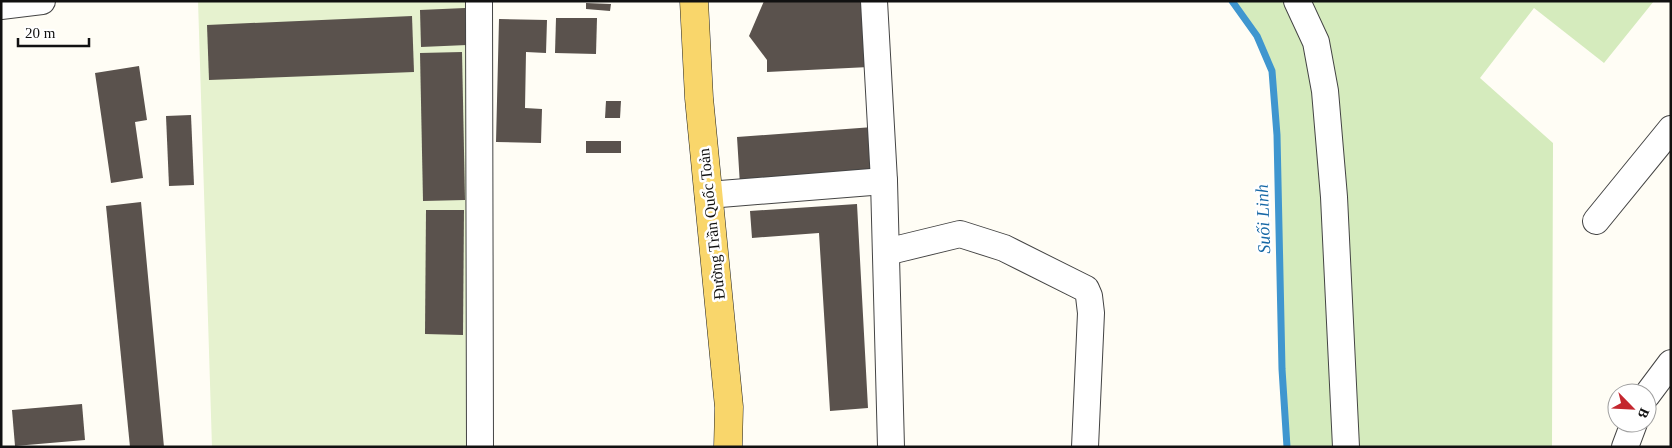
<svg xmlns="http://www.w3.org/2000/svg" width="1672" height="448" font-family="Georgia,serif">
<rect width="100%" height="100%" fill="#fffdf5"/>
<polygon fill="#d5ebbd" points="1232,1 1654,1 1604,63 1534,8 1480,78 1553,143 1552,447 1287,447 1282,369 1279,218 1272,71 1257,36"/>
<polygon fill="#e6f2cf" points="198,1 469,1 472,447 212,447"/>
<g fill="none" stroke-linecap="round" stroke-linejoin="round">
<polyline stroke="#3f96cf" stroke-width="7" points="1232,1 1257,36 1272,71 1277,135 1282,369 1287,447"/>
</g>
<g fill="#5a524d">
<polygon points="764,1 866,1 869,67 767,72 767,60 749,36"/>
<polygon points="586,3 611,4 610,11 586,9"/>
<polygon points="465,8 467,45 421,47 420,10"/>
<polygon points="412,16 414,72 209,80 207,25"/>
<polygon points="556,18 597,18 596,54 555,53"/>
<polygon points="499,19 547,20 546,53 526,52 525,108 542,109 541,143 496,142"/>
<polygon points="462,52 465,200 423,201 420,53"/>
<polygon points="139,66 147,120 135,122 143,178 111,183 95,73"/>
<polygon points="606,101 621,101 620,118 605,118"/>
<polygon points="191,115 194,185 169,186 166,116"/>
<polygon points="873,127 875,174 740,185 737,137"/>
<rect x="586" y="141" width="35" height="12"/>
<polygon points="141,202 164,447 130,447 106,206"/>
<polygon points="857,204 868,408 830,411 819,233 752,238 750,211"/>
<polygon points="426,210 464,210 463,335 425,334"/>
<polygon points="82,404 85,440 15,446 12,410"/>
</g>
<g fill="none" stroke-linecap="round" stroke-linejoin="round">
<g stroke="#444" stroke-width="28">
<g id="minor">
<polyline points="479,1 480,447"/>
<polyline points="874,1 884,181 891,447"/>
<polyline points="1297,1 1316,42 1325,91 1334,197 1346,447"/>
<polyline points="1,6 42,1"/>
<polyline points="708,195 884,181"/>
<polyline points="1596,221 1671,129"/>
<polyline points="886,252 960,234 1004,248 1086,289 1089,296 1091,313 1085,447"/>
<polyline points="1647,395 1671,363"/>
<polyline points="1625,447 1634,423"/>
</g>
</g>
<g stroke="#222" stroke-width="29">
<polyline id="major" points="694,1 699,98 729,407 728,447"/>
</g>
<use href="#minor" stroke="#fff" stroke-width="26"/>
<use href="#major" stroke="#f9d66b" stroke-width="28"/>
</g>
<g text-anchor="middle" stroke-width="5" stroke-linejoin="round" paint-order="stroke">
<g font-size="16" fill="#111" stroke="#fff">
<text transform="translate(711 224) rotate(-96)" y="6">Đường Trần Quốc Toản</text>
</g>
<g font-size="18" font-style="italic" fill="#1768a6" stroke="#fff">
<text transform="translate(1263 219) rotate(-92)" y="6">Suối Linh</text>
</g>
</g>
<rect width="1672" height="448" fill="none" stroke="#111111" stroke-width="5"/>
<g transform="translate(1632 408) rotate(114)"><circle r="24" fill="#ffffff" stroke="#a0a0a0"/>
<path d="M0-4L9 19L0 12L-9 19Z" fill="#c4262e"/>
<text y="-8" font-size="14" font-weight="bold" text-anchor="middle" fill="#111111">B</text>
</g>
<path d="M18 38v8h71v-8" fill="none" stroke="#111111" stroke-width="2.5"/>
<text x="25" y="38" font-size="15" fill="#111111" stroke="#ffffff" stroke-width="4" paint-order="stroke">20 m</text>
</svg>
